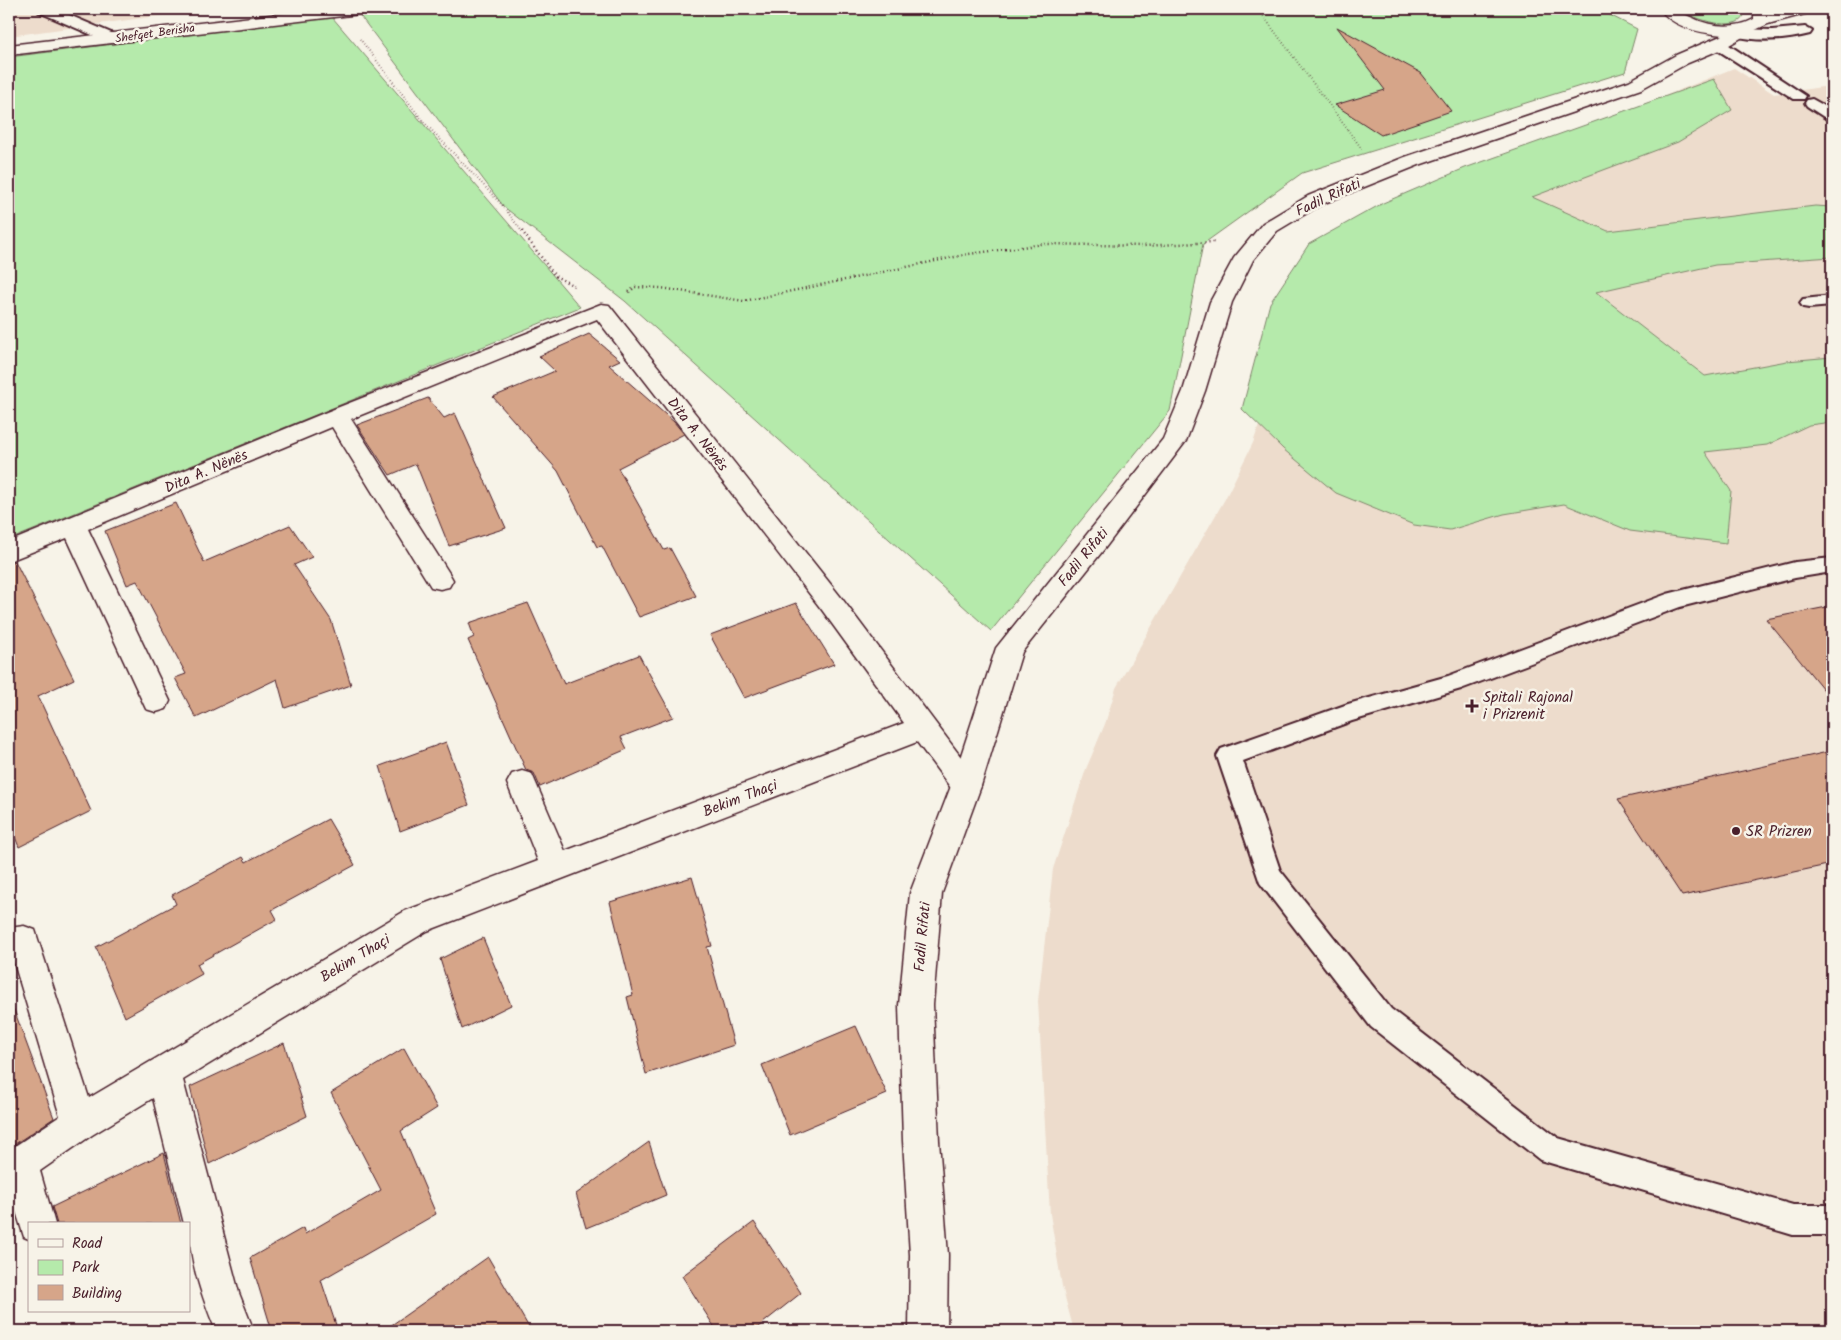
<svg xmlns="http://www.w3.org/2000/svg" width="1841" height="1340" font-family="Kalam,sans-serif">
<rect width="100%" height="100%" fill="#f7f3e8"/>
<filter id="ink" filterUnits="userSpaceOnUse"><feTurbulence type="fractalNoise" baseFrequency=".02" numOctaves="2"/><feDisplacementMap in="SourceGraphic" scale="10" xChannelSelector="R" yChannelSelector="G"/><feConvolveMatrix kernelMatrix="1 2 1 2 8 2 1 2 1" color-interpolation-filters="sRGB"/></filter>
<g filter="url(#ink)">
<g fill="#eddccc">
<polygon points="9,9 210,9 9,36"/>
<polygon points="1734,68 1774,94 1829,86 1832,87 1832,1331 1074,1331 1062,1286 1050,1214 1038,1001 1053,869 1086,769 1105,724 1116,688 1225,499 1253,443 1268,399 1533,149"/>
</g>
<g fill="#b5eaab" stroke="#80846b">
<polygon points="355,9 1598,9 1637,29 1625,72 1302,173 1203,244 1170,411 991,631 625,301 504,207"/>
<path d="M1683,9H1740L1744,15C1738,33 1692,20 1683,9Z"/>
<polygon points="332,17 580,307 9,540 9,57"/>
<polygon points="1714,79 1732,110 1678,142 1532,197 1608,231 1815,206 1832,207 1832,257 1715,265 1596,292 1705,376 1787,361 1832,357 1832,422 1809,425 1767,445 1705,452 1731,491 1726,543 1630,531 1564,504 1504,514 1450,530 1414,525 1336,493 1283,449 1242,409 1270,303 1309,244 1383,203 1465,168"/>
</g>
<g fill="#d6a589" stroke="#4a1f2b">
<polygon points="1337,27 1421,73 1451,111 1381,135 1335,105 1385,90"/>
<polygon points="589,334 620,360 609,365 674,422 684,434 618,468 664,550 670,548 696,596 639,617 602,546 597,547 558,471 493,397 555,371 539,356"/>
<polygon points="428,398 444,418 455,413 506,528 449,546 416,464 390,475 357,425"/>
<polygon points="176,503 204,562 290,525 312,557 294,565 331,620 351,685 285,708 277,679 196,718 175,678 186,674 137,581 127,585 105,531"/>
<polygon points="15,561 74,679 38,696 91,811 19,847 9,822 9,563"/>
<polygon points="528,603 564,684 639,655 673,717 621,737 627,749 540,787 534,773 526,770 468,640 474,637 469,623"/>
<polygon points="796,603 834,664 744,698 710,635"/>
<polygon points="1832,606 1832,700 1766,619"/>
<polygon points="446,742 469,805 400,831 380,766"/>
<polygon points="1832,751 1832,864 1682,896 1618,799"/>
<polygon points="328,819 355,865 272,910 277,919 197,964 202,974 125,1017 96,947 176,904 172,895 243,857 246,862"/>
<polygon points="692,877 712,946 707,947 734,1045 646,1074 627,997 633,995 610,902"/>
<polygon points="483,938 511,1005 462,1029 440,959"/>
<polygon points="13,1007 54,1118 9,1148 9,1008"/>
<polygon points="856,1026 887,1094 790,1135 762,1065"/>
<polygon points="284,1043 307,1116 209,1164 190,1087"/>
<polygon points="404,1048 437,1108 401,1131 436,1214 321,1280 338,1331 272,1331 250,1258 303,1228 305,1234 381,1190 331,1093"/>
<polygon points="649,1142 666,1195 586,1228 576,1194"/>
<polygon points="164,1153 181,1224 57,1224 52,1207"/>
<polygon points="754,1222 801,1293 753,1331 717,1331 682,1276"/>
<polygon points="488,1257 531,1331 383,1331 464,1274"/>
</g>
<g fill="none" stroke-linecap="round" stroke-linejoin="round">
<g stroke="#4a1f2b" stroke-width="4">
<g id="service">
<polygon points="38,9 55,9 116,35 118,38 111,42 106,41 39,12"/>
<path d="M1805,27L1812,31L1810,34C1787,40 1758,42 1735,36L1733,33L1740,29L1772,30Z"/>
<polygon points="1718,40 1723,41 1806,96 1804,99 1794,99 1713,47 1711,44 1713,41"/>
<polygon points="1812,99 1832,110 1832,120 1827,119 1807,106 1805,103 1807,100"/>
<polygon points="1832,296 1832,306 1809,308 1803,307 1800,303 1803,299"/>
<polygon points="1832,558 1832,572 1795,578 1680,607 1461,689 1352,721 1243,761 1280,870 1391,1009 1558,1138 1793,1205 1832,1205 1832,1235 1793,1235 1540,1160 1371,1027 1260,883 1217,756 1221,749 1348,704 1448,676 1667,594 1795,562"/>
</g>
</g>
<g stroke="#4a1f2b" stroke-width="3">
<g id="minor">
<polygon points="321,9 368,9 366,12 360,14 9,55 9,45"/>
<path d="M601,304L609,305L840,596L976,777L981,786L976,795L966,798L956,795L917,742L427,931L183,1080L239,1293L254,1331H216C202,1297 189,1261 189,1224H184L153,1098L92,1135L40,1171L55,1224H29V1239L24,1237L9,1189V1150L60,1116L12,956H9V928L24,926L35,930L89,1098L405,911L538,861L507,783L512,774L522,771L532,774L565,851L904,723L822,610L597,319L351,419L449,573L453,580L449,587L440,589L431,587L332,427L88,529L170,701L166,709L156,712L146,709L67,538L9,561V542L329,411Z"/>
</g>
</g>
<g stroke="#4a1f2b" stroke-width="3">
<path id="tertiary" d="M1660,9C1678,8 1677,12 1693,18C1711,27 1736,29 1754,19V14L1750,9H1768L1770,14L1789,9H1814L1812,12L1768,24L1753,31L1724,48L1688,63L1641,89L1419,165L1322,204L1277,231L1253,260L1232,302L1205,391L1186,441L1105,548L1022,652L981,786L942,893L933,1005L939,1141L948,1255L947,1331H909L910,1255L903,1141L899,1005L910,893L951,786L996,648L1163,439L1183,391L1210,302L1234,258L1263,223L1308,196L1405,157L1629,81L1676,55L1723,35C1701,33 1673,28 1660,9Z"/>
</g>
<g stroke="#4a1f2b" stroke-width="2" stroke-dasharray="0.5 2.5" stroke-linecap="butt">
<polyline points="1258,9 1362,149"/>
<polyline points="360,39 423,121 504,207 523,233"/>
</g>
<g stroke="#4a1f2b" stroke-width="2.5" stroke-dasharray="1 3" stroke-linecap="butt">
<polyline points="522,231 555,276 576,287"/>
<polyline points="629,292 635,287 661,288 744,301 969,254 1044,244 1143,246 1214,242"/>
</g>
<use href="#service" fill="#f7f3e8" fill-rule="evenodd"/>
<use href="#minor" fill="#f7f3e8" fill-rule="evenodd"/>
<use href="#tertiary" fill="#f7f3e8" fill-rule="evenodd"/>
</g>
</g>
<g fill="#4a1f2b" stroke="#f7f3e8" stroke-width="2">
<path d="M1469.5 698.5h5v5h5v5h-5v5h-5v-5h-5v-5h5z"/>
<circle cx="1736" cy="831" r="5"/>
</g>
<g text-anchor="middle" stroke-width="5" stroke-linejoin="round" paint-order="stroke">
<g font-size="12" fill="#4a1f2b" stroke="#f7f3e8">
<text transform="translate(155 33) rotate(-8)" y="4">Shefqet Berisha</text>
</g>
<g font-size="15" fill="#4a1f2b" stroke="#f7f3e8">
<text transform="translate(1328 197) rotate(-25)" y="5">Fadil Rifati</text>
<text transform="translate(698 434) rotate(52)" y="5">Dita A. Nënës</text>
<text transform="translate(206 471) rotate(-23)" y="5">Dita A. Nënës</text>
<text transform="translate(1083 557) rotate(-51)" y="5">Fadil Rifati</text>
<text transform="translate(740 798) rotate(-21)" y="5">Bekim Thaçi</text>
<text transform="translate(922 937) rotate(-85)" y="5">Fadil Rifati</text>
<text transform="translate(355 958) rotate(-31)" y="5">Bekim Thaçi</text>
</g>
<g font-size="15" fill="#4a1f2b" stroke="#f7f3e8" text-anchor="start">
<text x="1483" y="702">Spitali Rajonal<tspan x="1483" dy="17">i Prizrenit</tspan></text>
<text x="1746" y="836">SR Prizren</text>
</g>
</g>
<rect width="1841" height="1340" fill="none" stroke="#f7f3e8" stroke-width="30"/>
<rect x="15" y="15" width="1811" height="1310" fill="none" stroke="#4a1f2b" stroke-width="2" filter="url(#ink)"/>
<rect x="28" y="1222" width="162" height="90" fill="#f7f3e8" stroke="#b29e9c"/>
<rect x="38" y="1239" width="25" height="8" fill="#f7f3e8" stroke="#b29e9c"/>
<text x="72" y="1248" font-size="15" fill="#4a1f2b">Road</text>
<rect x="38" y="1260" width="25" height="15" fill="#b5eaab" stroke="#b29e9c"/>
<text x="72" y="1272" font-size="15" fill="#4a1f2b">Park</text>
<rect x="38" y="1285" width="25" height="15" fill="#d6a589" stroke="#b29e9c"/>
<text x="72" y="1298" font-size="15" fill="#4a1f2b">Building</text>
</svg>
